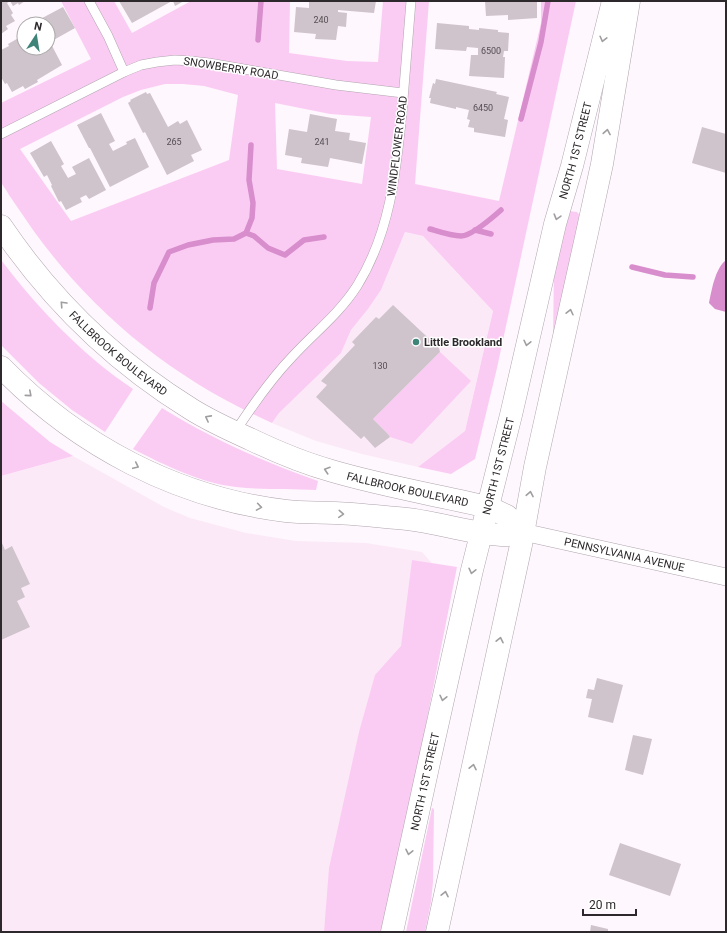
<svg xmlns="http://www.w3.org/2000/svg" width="727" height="933" font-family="Roboto,sans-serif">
<rect width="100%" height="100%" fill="#fef7fd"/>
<g fill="#fce9f8">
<polygon points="405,232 423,236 493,310 465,431 418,467 362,454 316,441 272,423 279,413 341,353 351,330 368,309 381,290"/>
<polygon points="73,456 164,507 190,518 246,533 296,541 366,543 422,552 450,584 372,932 1,932 1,476"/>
</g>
<g fill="#fbccf3" fill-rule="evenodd">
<path d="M61,1H114L132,33L191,1H290L289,53L347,61L378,62L383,1H429L415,184L499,201L541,23V1H576L497,368L475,459L451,474L418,467L465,431L493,311L423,236L405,232L381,290L368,309L351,330L341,353L279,413L272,423C174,379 96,317 33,230C25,218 17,207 9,195C7,191 3,186 1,182C0,176 1,167 1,161C1,142 1,122 1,103L91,59ZM165,84H183L204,86L238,95L229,160L71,221L20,149L123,97L141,90ZM275,103L330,114L371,117L362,184L277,169Z"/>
<polygon points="569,211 577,212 581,217 553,336 554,270"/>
<path d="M1,260C30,298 62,333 98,363C109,372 121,381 133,389L105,432L72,410L39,383L1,345Z"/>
<polygon points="440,352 471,381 412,444 390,437 388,434 373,419"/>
<polygon points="1,401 50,442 73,456 1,476"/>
<path d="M162,408C212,439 262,461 318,481L316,490C289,489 263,490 236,487C201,483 164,465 133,449Z"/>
<polygon points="412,560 457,567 385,932 324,932 329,868 359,732 375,675 401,646"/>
<polygon points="432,808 434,809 433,882 431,902 425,932 406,932"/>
</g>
<path fill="#d88dcd" d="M726,260V312L715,309L709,303C712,289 715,269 726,260Z"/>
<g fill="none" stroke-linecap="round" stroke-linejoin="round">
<g stroke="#d88dcd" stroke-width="5.5">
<polyline points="258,40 261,1"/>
<polyline points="521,119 541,42 548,1"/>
<path d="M430,229C440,232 451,236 461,236C472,236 493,217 501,210"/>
<polyline points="475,230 491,234"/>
<polyline points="246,233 252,218 253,203 249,180 251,145"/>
<polyline points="632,267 665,275 693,277"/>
<polyline points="150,308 154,283 169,252 188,245 213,240 234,239 246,233 254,236 268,248 285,255 304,240 324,237"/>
</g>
</g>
<g fill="#cfc3cc">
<polygon points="1,1 10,1 7,3 13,13 11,15 15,21 6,26 8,29 1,34"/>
<polygon points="10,1 25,1 19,5 18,3 13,6"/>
<polygon points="119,1 172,1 132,23"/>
<polygon points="173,1 184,1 175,6"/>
<polygon points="309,1 376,1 374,13 338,10 338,12 347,13 346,27 338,26 336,40 315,39 316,34 294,32 296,7 309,8"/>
<polygon points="485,1 537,1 537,18 508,20 508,15 486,16"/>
<polygon points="63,7 75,28 50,42 62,65 37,80 38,82 25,89 23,86 12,92 7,83 5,84 1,77 1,50 9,46 8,44 24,35 24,48 48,48 48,24 31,24"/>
<polygon points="437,23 469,26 469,29 479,30 479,28 498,30 498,32 509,33 508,51 504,51 503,57 505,57 504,78 469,76 471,55 478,55 478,48 467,47 466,51 435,49"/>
<polygon points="436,79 497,92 496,94 509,97 504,119 508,120 505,137 474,132 474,128 468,127 470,120 467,119 469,110 456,107 456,109 430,103 431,98 429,98 433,83 435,84"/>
<polygon points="146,92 147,94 150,93 168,127 178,121 180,124 187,120 202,150 191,155 194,161 167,175 145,132 143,133 128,103 131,101 130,100"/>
<polygon points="101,113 115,141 109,144 113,151 127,144 126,142 135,138 149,167 110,187 90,148 89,148 77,125"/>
<polygon points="310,114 337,119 335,131 350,133 349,140 366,143 362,164 330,158 328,167 301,163 302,158 285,155 289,129 307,132"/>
<polygon points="702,127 726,134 726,173 692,163"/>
<polygon points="51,141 64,164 61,166 68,178 76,174 72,167 89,158 106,190 89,199 86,195 80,198 82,202 66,210 61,201 59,202 51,186 52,185 47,175 44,177 30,153"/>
<polygon points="393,305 439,348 440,352 373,419 388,434 390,437 375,448 364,436 361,439 316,397 327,385 321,381 355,345 352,342 376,317 379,319"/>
<polygon points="2,543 5,550 12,546 30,584 21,588 25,597 17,601 30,627 1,640 1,544"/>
<polygon points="597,678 623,685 613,723 588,717 592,699 586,698 588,689 594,690"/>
<polygon points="633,735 652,739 643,775 625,770"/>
<polygon points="620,843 681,864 670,896 609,875"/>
<polygon points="591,925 608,929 608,932 590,932"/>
</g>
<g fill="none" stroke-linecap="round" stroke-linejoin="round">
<g stroke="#b0a5ae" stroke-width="10">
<g id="lane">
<polyline points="89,1 108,36 124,72"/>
<polyline points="1,134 124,72 141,65 157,62 175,60 191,61 209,63 336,85 403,93"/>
<path d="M235,432C252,406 270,380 292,357C314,333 339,314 357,286C390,233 396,173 402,112C405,75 408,38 411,1"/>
</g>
</g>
<g stroke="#b0a5ae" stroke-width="18">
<g id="street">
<path id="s1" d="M523,532L726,577"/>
</g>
</g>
<g stroke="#b0a5ae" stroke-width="23">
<g id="secondary">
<path id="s2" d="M1,226C51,300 115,362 191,409C210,421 230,430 250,439C277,452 303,463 332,471C383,486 436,495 488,507L507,516L523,532"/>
<path d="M1,367C77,445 177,498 286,511C302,513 319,512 335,513C359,514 383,517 407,519C435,522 462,531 490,534C496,534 502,536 508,535C513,535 518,533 523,532"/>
<path id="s3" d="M392,932L430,758L472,570L511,415L555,224L572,166L613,1"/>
<polyline points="437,932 521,545 535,467 587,233 602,164 629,1"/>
</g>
</g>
<use href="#lane" stroke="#fff" stroke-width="9"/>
<use href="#street" stroke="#fff" stroke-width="17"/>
<use href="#secondary" stroke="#fff" stroke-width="22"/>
</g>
<defs><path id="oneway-chevron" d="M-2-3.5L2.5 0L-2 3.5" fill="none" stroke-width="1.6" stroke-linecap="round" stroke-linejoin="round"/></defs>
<g stroke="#a09ea0">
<use href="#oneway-chevron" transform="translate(603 39) rotate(104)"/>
<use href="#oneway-chevron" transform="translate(607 132) rotate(-80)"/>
<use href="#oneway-chevron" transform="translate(557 217) rotate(106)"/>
<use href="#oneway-chevron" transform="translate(63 304) rotate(-133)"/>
<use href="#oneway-chevron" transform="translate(570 312) rotate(-77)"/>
<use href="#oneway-chevron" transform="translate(527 343) rotate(103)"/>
<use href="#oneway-chevron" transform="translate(29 394) rotate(41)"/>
<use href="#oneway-chevron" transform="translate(208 418) rotate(-152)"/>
<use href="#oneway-chevron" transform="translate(136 466) rotate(25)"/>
<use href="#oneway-chevron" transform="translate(327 470) rotate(-162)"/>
<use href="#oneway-chevron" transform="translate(530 494) rotate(-79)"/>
<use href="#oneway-chevron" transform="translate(259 507) rotate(9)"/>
<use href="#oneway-chevron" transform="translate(341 514) rotate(4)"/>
<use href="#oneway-chevron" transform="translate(472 571) rotate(103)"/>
<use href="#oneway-chevron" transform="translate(500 640) rotate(-78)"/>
<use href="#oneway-chevron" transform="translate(443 698) rotate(103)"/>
<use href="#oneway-chevron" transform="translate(473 767) rotate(-78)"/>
<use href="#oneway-chevron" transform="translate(409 852) rotate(102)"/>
<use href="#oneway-chevron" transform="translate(445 894) rotate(-78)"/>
</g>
<circle fill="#3f8479" stroke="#fff" stroke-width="1.5" cx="416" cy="342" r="4"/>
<g text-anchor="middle" stroke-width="3" stroke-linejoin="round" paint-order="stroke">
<g font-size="9" fill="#554f53">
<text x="321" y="23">240</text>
<text x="491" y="54">6500</text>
<text x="483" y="111">6450</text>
<text x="174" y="145">265</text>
<text x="322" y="145">241</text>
<text x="380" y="369">130</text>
</g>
<g font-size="11" fill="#2c282b" stroke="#fff">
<text transform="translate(231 68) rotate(9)" y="4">SNOWBERRY ROAD</text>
<text transform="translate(397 146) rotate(-83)" y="4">WINDFLOWER ROAD</text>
<text dy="4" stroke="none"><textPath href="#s3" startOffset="803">NORTH 1ST STREET</textPath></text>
<text dy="4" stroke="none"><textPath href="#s2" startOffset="174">FALLBROOK BOULEVARD</textPath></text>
<text dy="4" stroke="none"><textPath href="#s3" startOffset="478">NORTH 1ST STREET</textPath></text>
<text dy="4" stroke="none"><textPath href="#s2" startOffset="498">FALLBROOK BOULEVARD</textPath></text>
<text dy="4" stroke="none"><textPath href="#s1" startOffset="104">PENNSYLVANIA AVENUE</textPath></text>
<text dy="4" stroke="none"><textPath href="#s3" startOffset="154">NORTH 1ST STREET</textPath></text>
</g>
<g font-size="11" font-weight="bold" fill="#2c282b" stroke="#fff" text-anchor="start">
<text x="424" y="346">Little Brookland</text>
</g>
</g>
<rect width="727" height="933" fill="none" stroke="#2c282b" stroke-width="4"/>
<g transform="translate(36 36) rotate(12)"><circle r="19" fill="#ffffff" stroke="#aba9aa"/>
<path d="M0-3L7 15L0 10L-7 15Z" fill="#3f8479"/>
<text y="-6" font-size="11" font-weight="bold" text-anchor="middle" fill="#2c282b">N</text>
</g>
<path d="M583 909v6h53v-6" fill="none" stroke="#2c282b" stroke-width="2"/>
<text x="589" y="909" font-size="12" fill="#2c282b" stroke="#ffffff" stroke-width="3" paint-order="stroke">20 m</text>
</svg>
